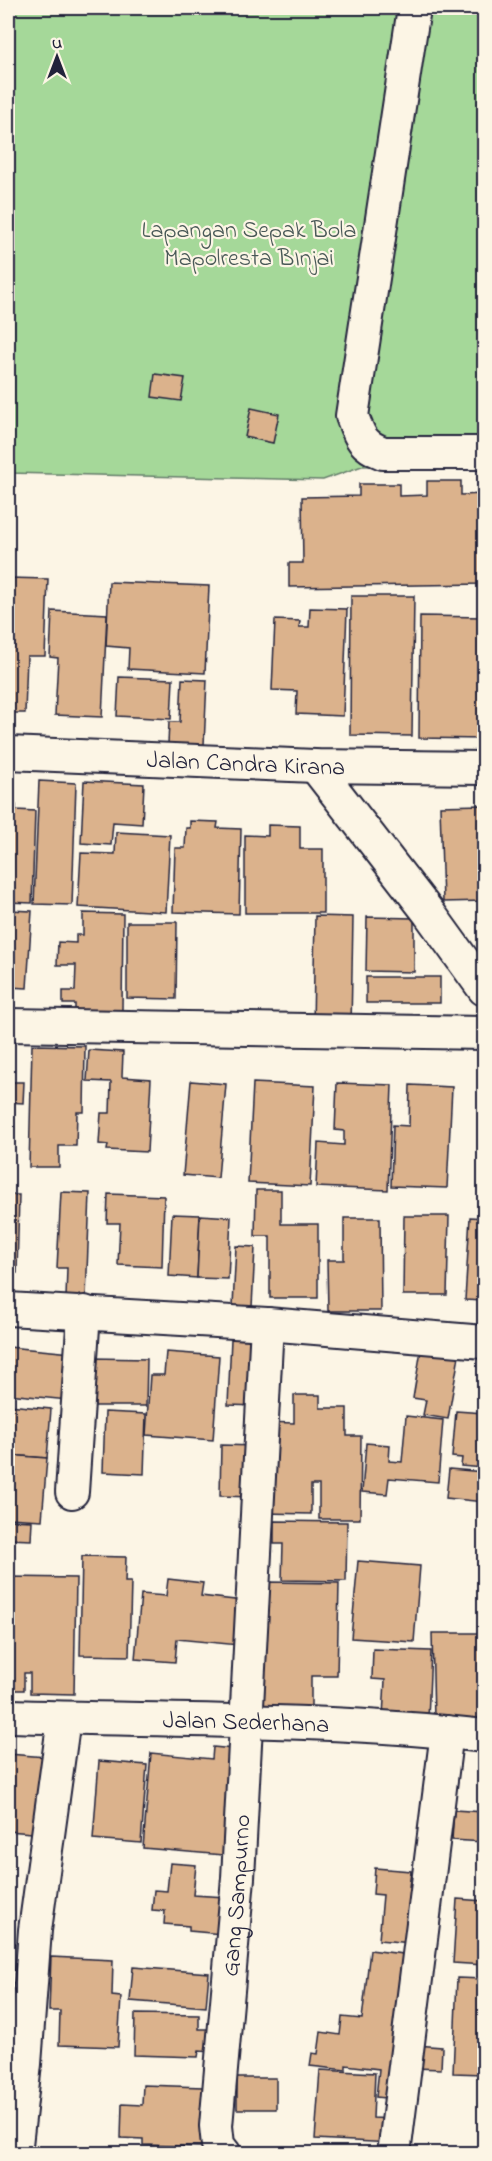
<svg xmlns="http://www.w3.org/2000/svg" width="492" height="2161" font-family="'Indie Flower',sans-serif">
<rect width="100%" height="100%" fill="#fcf5e5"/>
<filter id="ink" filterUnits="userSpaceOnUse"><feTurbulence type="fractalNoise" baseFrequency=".0167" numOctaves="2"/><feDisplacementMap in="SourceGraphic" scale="12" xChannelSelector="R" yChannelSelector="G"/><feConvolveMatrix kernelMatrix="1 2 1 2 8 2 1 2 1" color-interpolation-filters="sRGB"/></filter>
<g filter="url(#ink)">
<polygon fill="#a5d899" stroke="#647d6a" stroke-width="1.5" points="8,8 484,8 484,464 362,466 323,480 8,473"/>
<g fill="#dbb28c" stroke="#22223b" stroke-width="1.5">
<polygon points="155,374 185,378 181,401 152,397"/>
<polygon points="251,408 279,414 273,443 245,437"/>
<polygon points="427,481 461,481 461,495 484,494 484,584 289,587 289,563 303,563 302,497 359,496 359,484 399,484 399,496 427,495"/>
<polygon points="8,578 48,579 45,656 27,656 25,713 8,713"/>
<polygon points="109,582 209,586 205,673 128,669 129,648 106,646"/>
<polygon points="351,596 414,596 412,736 350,735"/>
<polygon points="310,608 347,609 343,716 296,714 297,691 272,690 275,620 300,621 299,627 309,627"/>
<polygon points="52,611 107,614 102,717 55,715 58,658 50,657"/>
<polygon points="420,616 484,617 483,739 419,738"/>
<polygon points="119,677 173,679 171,719 117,716"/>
<polygon points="182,679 207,680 204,745 168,744 169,722 180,722"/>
<polygon points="39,781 76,783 72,905 34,904"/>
<polygon points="84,781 144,784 142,824 113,822 111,845 81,843"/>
<polygon points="8,805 16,805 16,810 35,811 32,903 8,902"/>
<polygon points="482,805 484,901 443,902 440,806"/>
<polygon points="190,821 218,822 217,828 241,829 239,914 173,912 175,848 185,848 186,828 190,828"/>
<polygon points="268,825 300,826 300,849 323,849 323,913 245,913 245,835 268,836"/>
<polygon points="116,832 170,835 166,912 78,907 81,853 115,854"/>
<polygon points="8,910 32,911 27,988 8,987"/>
<polygon points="83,913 123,914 122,1010 75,1010 75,1004 63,1004 63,991 75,991 76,965 57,965 58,942 76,943 76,935 83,935"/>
<polygon points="315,916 353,917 351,1027 313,1026"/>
<polygon points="367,917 414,918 414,972 366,971"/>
<polygon points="127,922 177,922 176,999 127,998"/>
<rect x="366" y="977" width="74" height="26"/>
<polygon points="32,1045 85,1046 84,1112 77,1112 76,1146 59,1146 59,1167 29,1167"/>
<polygon points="89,1050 123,1052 122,1077 151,1079 147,1152 107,1150 108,1145 99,1144 101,1113 110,1113 111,1082 87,1081"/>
<polygon points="191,1081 226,1084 218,1178 183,1175"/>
<polygon points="8,1082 24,1082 23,1103 8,1102"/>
<polygon points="253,1083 315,1086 310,1186 248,1183"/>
<polygon points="337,1083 392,1085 388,1190 316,1187 318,1143 344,1145 344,1131 335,1130"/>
<polygon points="410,1085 452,1087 447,1188 391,1186 393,1125 409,1126"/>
<polygon points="256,1190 281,1190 281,1224 318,1224 318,1298 270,1298 270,1236 255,1236"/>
<polygon points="61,1192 90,1193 86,1298 66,1298 67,1268 57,1268"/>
<polygon points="108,1194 164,1196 162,1267 118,1265 120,1223 107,1223"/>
<polygon points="8,1195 19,1195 17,1273 8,1273"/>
<polygon points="172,1214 200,1215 197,1278 169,1276"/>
<polygon points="200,1215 231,1217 228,1279 197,1278"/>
<polygon points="404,1216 449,1216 447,1295 403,1295"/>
<polygon points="470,1217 484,1218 484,1301 465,1300"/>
<polygon points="344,1218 380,1218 381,1311 328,1311 327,1260 344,1260"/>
<polygon points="236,1246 255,1247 252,1307 233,1306"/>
<polygon points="231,1339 261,1340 258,1406 228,1405"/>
<polygon points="8,1347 72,1353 68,1400 8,1394"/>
<polygon points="421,1350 459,1356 448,1419 423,1415 426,1400 413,1398"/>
<polygon points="166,1352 219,1356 213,1440 146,1435 150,1375 164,1375"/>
<polygon points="91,1358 147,1359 146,1406 90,1406"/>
<polygon points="294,1395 320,1395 320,1408 347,1408 347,1436 361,1436 360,1519 319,1519 319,1485 311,1485 311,1514 264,1513 264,1422 294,1423"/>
<polygon points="8,1405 51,1409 47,1458 8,1455"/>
<polygon points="456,1411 484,1413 484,1468 461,1466 462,1458 452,1457"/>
<polygon points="105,1412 146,1414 144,1474 103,1472"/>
<polygon points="406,1416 443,1420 438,1482 389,1478 387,1494 362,1492 366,1443 390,1445 389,1461 402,1462"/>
<polygon points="221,1445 255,1446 254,1497 220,1496"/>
<polygon points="8,1455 47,1458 42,1520 8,1518"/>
<polygon points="449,1469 484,1472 484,1502 446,1498"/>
<polygon points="8,1520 32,1521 31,1540 8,1539"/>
<polygon points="274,1521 347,1522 346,1581 282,1580 283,1544 274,1544"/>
<polygon points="82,1556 126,1557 125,1582 131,1582 129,1656 80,1655"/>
<polygon points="358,1561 420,1566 414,1642 351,1638"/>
<polygon points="8,1577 76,1578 74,1694 30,1693 30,1673 24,1673 24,1690 8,1690"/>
<polygon points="168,1579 203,1583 201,1596 243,1601 239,1645 177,1639 175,1662 135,1659 141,1594 166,1596"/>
<polygon points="265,1582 339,1583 337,1676 311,1676 311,1709 262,1708"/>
<polygon points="432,1633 484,1633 484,1719 434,1719"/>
<polygon points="373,1649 431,1651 428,1719 383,1717 385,1680 372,1679"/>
<polygon points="213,1747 233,1749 223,1855 143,1848 151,1753 212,1759"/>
<polygon points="8,1754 46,1757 41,1814 34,1814 32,1833 8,1831"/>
<polygon points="99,1761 147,1765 141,1843 93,1839"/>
<polygon points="454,1810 484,1812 484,1842 452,1840"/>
<polygon points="170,1863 196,1865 193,1895 226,1897 222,1934 189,1931 189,1926 164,1924 165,1911 152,1910 154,1890 167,1891"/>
<polygon points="375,1868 411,1871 409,1887 418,1887 412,1943 379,1940 383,1895 373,1894"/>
<polygon points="457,1899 484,1901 484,1965 453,1963"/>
<polygon points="370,1950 411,1955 395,2099 376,2097 379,2069 346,2065 346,2070 310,2066 312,2053 318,2054 321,2032 340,2035 342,2017 362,2019"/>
<polygon points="51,1957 113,1960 112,1996 121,1997 118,2047 59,2045 60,2011 49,2011"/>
<polygon points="133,1967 209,1973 206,2007 130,2001"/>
<polygon points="457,1978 484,1979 484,2074 453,2073"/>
<polygon points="135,2014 199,2015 199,2029 211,2029 211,2052 199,2051 198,2057 134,2055"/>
<polygon points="416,2045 442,2047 441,2069 415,2068"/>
<polygon points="320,2070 375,2073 373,2118 393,2119 392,2143 315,2139"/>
<rect x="237" y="2078" width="39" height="31"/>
<polygon points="143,2085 203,2087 201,2147 143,2145 143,2139 121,2138 122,2104 142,2105"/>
</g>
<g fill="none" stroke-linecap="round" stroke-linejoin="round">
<g stroke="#22223b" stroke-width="36">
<g id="street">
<path d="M414,8L352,416C360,437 362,445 383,453H484"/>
<path id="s1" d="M8,753L315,766L484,768"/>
<polyline points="315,766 429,913 484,989"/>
<polyline points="8,1025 484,1033"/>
<polyline points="8,1309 267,1324 484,1342"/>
<polyline points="72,1492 84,1312"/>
<path id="s2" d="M8,1716C166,1721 327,1718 484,1736"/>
<polyline points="15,2154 25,2064 35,1930 64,1718"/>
<path id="s3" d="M225,2154L218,2145L216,2126L238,1878L267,1324"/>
<polyline points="394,2154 447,1732"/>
</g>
</g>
<use href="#street" stroke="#fcf5e5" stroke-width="32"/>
</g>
</g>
<g text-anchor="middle" stroke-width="4.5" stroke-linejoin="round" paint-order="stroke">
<g font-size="24" fill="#495957" stroke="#fcf5e5">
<text x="249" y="237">Lapangan Sepak Bola<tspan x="249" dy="28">Mapolresta BInjai</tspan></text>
</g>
<g font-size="24" fill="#22223b" stroke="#fcf5e5">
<text dy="8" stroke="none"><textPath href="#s1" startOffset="238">Jalan Candra Kirana</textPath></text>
<text dy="8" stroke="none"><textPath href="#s2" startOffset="238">Jalan Sederhana</textPath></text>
<text dy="8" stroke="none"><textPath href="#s3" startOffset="262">Gang Sampurno</textPath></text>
</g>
</g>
<rect width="492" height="2161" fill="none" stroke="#fcf5e5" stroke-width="30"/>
<rect x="15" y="15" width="462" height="2131" fill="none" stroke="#22223b" stroke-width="2" filter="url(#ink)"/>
<g transform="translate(57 57)" stroke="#fcf5e5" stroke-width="4.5" paint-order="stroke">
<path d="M0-4.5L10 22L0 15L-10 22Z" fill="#22223b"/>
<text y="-9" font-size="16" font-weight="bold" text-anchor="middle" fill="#22223b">U</text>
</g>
</svg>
